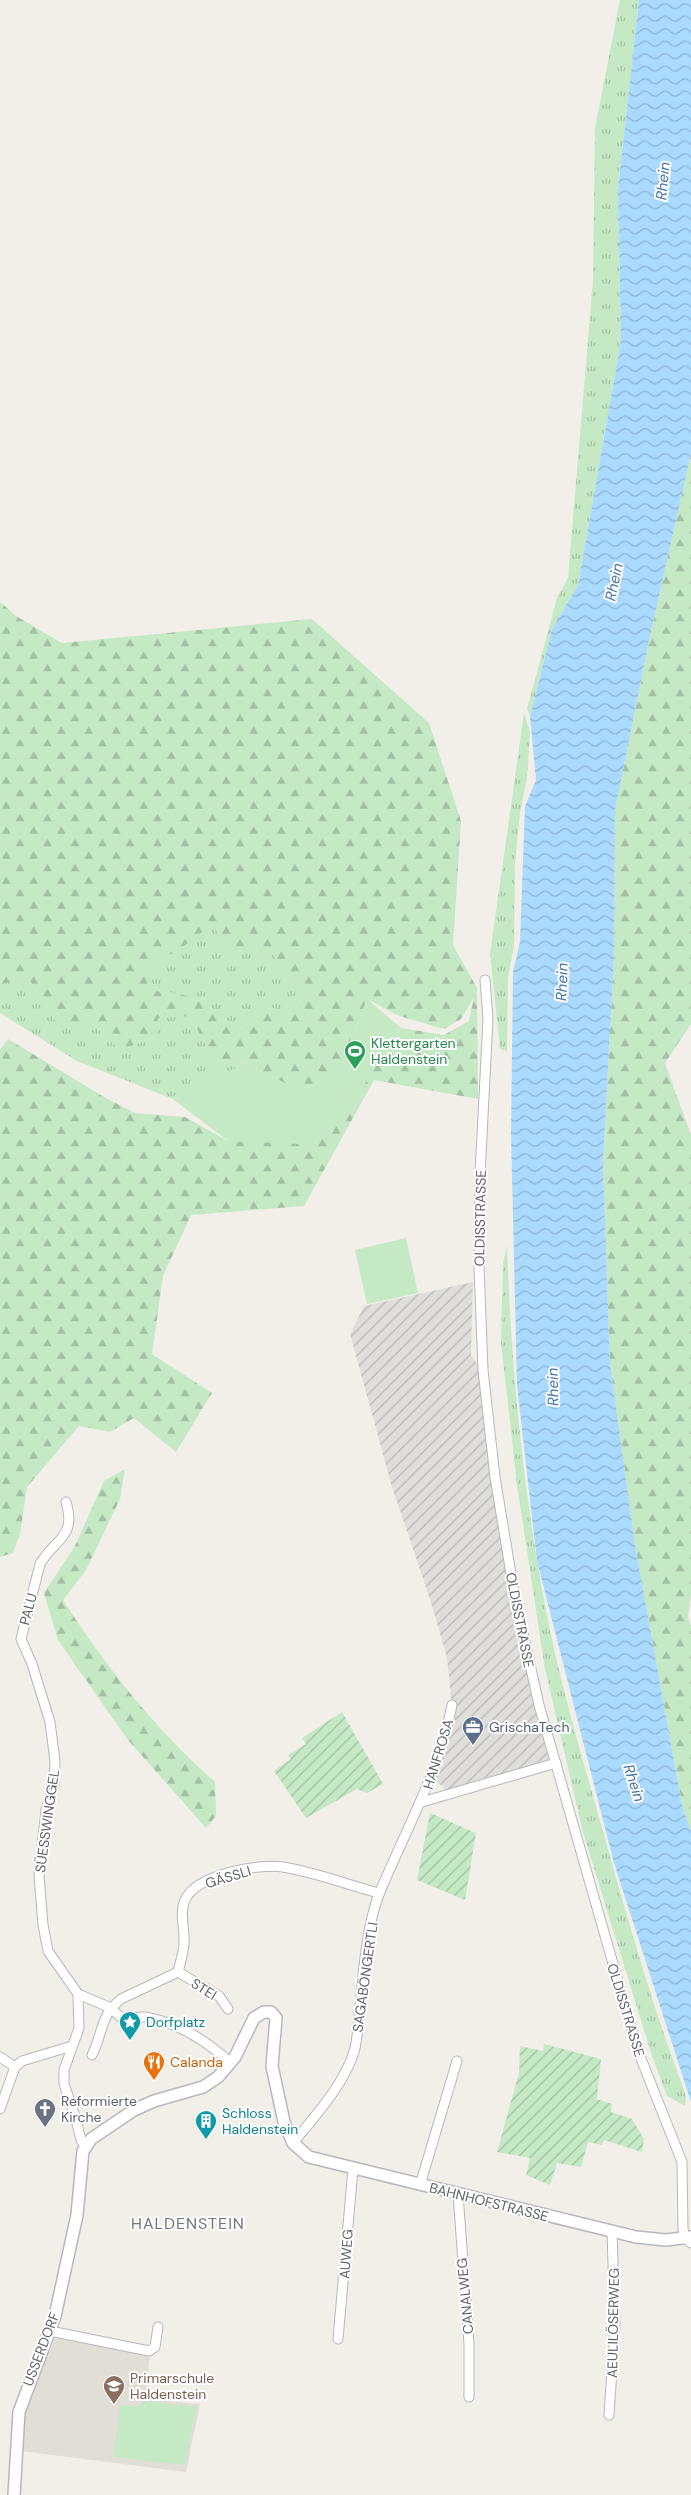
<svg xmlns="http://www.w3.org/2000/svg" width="691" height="2495" font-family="'DM Sans',sans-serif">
<defs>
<pattern id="industrial-furrows" width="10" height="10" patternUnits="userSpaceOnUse" patternTransform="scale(1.25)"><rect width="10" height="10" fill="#e0deda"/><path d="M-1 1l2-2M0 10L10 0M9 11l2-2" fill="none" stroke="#b9b8b5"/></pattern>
<pattern id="grass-tufts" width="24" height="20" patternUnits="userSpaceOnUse" patternTransform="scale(1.25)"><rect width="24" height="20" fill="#c5e8c5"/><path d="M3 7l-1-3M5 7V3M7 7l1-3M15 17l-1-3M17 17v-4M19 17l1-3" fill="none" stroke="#a3c0a4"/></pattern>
<pattern id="forest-firs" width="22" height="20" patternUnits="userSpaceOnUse" patternTransform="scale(1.25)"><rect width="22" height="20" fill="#c5e8c5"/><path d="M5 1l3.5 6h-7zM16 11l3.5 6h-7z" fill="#a3c0a4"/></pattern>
<pattern id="garden-furrows" width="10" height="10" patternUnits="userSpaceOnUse" patternTransform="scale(1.25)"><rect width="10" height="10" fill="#c5e8c5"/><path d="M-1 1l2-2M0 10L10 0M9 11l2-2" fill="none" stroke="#a3c0a4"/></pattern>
<pattern id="water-waves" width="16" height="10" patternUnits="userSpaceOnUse" patternTransform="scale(1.25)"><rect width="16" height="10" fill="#aadaff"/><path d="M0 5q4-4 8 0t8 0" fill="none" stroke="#8eb4d2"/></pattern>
</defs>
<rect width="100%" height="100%" fill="#f1efe8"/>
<polygon fill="url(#industrial-furrows)" points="473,1282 471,1355 480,1368 496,1477 549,1760 448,1792 434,1779 452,1705 447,1658 430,1599 392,1487 350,1334 364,1306"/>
<polygon fill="#e1ded6" points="55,2338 150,2354 145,2399 200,2404 186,2472 21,2451 27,2406"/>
<g fill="url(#grass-tufts)">
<polygon points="620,0 639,0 618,188 621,341 578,585 552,629 530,716 527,709 557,598 568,578 593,280 595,128"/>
<polygon points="524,713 530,732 527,778 520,813 515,863 514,946 508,977 507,1051 500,1049 490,954"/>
<polygon points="213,923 228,952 270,952 307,990 292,1014 271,1008 240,1029 196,998 146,991 150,963 176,952"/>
<polygon points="27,976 56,1022 91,1022 119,1049 158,1018 190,1015 214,1060 246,1063 173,1099 77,1061 0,1013 0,985"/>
<path d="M507,1245C511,1368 523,1490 546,1611C560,1684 582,1756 602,1828C627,1918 653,2008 686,2096L685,2106L667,2096L652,2056L583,1832L545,1669L517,1485L501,1342L503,1264Z"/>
</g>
<g fill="url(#forest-firs)" fill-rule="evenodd">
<polygon points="691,454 691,1024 665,1063 691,1135 691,1595 688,1617 691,1626 691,1831 682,1805 635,1544 610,1364 603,1163 614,956 615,810 648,645"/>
<path d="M0,602L16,616L62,643L312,619L429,723L461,821L453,945L477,988L478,1099L374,1080L304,1206L191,1215L163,1276L152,1354L212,1393L176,1452L134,1418L110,1432L79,1426L27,1487L20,1534L13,1553L0,1557V1050L8,1039L104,1097L135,1113L185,1117L228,1141L340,1121L401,1028L444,1035L469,1021L474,997L461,1019L444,1029L399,1016L367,999L341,1067L302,1092L246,1063L214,1060L190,1016L158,1018L156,1039L119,1049L91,1022H56L27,976L0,985ZM213,924L228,952H270L307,990L292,1014L271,1008L240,1029L196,998L171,992L147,991L150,963L176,952Z"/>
<path d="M125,1469L120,1499L86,1570L63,1600C106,1667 156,1730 215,1782L216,1816L206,1828L128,1740L58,1640L44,1593L75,1546L104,1481Z"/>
</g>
<g fill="url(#garden-furrows)">
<polygon points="342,1712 383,1784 367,1793 357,1789 306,1818 274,1771 291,1759 288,1755 306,1744 302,1738"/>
<polygon points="430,1813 476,1833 465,1900 417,1880"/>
<polygon points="544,2044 601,2059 597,2099 612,2104 611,2112 632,2119 644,2139 642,2152 604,2140 602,2145 588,2142 581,2167 557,2163 550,2185 526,2175 530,2158 497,2152 519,2073 520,2046 543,2051"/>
</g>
<g fill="#c5e8c5">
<polygon points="367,999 401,1028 340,1121 301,1144 228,1141 173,1099 246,1063 302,1092 341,1067"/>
<polygon points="406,1238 418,1293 367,1304 355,1250"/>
<polygon points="145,2401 196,2407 185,2465 114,2457 120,2405 139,2406"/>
</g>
<polygon fill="url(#water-waves)" points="639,0 691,0 691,454 648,645 615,810 614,956 603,1163 610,1364 635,1544 682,1805 691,1831 691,2102 614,1863 537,1561 517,1385 511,1134 513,972 520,942 525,806 536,780 530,716 552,629 578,585 621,341 618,188"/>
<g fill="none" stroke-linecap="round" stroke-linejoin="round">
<g stroke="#b5b8bc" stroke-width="11">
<g id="minor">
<polyline points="485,980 488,1019 480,1174 479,1267 483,1370 495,1477 514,1592 539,1705 638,2051 682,2162 683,2229 685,2238 691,2243"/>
<path d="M66,1502C77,1538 54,1539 40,1564L21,1639L32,1664L50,1722L55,1761L54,1785L46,1810L39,1875L43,1925L48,1951L78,1994L111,2008C101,2022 100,2040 92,2055"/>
<polyline points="422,1802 556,1763"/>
<polyline points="178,1972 219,1996 228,2009"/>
<polyline points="78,1994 79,2028 64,2070 64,2084 75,2116 81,2140 85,2146"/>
<polyline points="0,2057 15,2067"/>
<path d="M231,2063C211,2045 190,2030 165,2022C158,2020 148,2016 142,2017C123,2018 126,2024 111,2008L121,1999L178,1972C180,1963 184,1952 184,1942C185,1929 179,1913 185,1900C196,1875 258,1863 283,1867C315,1872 348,1885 379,1893"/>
<polyline points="0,2109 15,2067 22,2061 72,2046"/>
<path d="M293,2143C315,2116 343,2086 354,2052C358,2038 358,2022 360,2007C363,1973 367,1923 380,1892C406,1829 439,1772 452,1705"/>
<polyline points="420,2185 457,2061"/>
<polyline points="458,2194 469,2344 469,2397"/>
<polyline points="50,2331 149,2351 155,2347 158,2327"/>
<polyline points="338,2339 353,2169"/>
<polyline points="609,2415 615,2324 612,2232"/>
</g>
</g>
<g stroke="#b5b8bc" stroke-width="14">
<polyline id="tertiary" points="14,2495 19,2412 55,2316 77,2215 83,2151 91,2139 134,2110 154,2101 203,2087 218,2077 235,2057 254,2018 264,2012 271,2012 276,2018 272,2066 284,2122 293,2143 309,2157 636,2237 666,2240 691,2237"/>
</g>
<use href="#minor" stroke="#fff" stroke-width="9"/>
<use href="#tertiary" stroke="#fff" stroke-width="11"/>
</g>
<defs>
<g id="stadium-pin" transform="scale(1.125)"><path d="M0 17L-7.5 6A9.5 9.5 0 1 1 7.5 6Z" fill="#2e9e5b" stroke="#fff"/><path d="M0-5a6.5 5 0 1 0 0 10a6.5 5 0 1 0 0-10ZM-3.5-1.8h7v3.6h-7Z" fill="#fff"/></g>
<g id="office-pin" transform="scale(1.125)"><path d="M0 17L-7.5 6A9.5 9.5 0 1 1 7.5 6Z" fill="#5c6f8a" stroke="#fff"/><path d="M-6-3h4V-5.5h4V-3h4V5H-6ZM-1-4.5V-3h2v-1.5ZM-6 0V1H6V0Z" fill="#fff"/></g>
<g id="sight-pin" transform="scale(1.125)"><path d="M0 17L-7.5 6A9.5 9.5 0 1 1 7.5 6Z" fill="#0f9aa8" stroke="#fff"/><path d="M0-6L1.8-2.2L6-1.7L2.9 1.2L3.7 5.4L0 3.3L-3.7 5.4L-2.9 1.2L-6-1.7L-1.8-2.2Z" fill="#fff"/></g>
<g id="restaurant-pin" transform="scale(1.125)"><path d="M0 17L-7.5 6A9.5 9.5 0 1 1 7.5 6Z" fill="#e8710a" stroke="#fff"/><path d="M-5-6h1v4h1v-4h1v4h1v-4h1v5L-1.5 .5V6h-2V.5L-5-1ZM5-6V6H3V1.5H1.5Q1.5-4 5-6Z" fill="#fff"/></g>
<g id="church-pin" transform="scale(1.125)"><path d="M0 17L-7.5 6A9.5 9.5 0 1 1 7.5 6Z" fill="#6b7280" stroke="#fff"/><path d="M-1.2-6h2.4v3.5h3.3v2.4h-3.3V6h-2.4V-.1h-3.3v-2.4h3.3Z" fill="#fff"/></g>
<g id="building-pin" transform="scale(1.125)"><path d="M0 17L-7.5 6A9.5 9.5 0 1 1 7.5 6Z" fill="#0f9aa8" stroke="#fff"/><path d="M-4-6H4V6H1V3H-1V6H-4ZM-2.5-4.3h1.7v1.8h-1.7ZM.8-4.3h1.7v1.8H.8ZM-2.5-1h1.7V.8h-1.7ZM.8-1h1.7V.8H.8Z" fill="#fff"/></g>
<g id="school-pin" transform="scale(1.125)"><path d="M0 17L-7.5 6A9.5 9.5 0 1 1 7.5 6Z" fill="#8d6e63" stroke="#fff"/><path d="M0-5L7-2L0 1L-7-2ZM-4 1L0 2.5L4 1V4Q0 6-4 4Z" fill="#fff"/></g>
</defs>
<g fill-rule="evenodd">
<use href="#stadium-pin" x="355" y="1051"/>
<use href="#office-pin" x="473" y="1727"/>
<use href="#sight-pin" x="130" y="2022"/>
<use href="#restaurant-pin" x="154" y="2062"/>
<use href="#church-pin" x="45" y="2109"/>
<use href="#building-pin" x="206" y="2121"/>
<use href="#school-pin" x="114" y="2386"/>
</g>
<g text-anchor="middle" stroke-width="4" stroke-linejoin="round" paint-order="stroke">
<g font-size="14" fill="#27864d" stroke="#fff" text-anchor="start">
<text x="371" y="1048">Klettergarten<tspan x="371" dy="16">Haldenstein</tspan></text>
</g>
<g font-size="14" fill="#5f6368" stroke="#fff">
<text transform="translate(480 1218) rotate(-89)" y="5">OLDISSTRASSE</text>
<text transform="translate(28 1609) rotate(-75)" y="5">PALU</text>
<text transform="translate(520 1620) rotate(79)" y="5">OLDISSTRASSE</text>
<text transform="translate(438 1754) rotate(-73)" y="5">HANFROSA</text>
<text transform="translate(47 1821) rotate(-82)" y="5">SÜESSWINGGEL</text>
<text transform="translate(228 1877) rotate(-17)" y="5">GÄSSLI</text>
<text transform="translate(365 1977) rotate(-82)" y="5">SAGABÖNGERTLI</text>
<text transform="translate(204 1989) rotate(32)" y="5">STEI</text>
<text transform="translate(626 2010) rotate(73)" y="5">OLDISSTRASSE</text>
<text transform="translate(489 2202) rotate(14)" y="5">BAHNHOFSTRASSE</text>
<text transform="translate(346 2254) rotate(-86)" y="5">AUWEG</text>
<text transform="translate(465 2296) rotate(-95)" y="5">CANALWEG</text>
<text transform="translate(613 2323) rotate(-89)" y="5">AEULILÖSERWEG</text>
<text transform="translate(41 2349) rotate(-69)" y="5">USSERDORF</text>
</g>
<g font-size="14" fill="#4e5e75" stroke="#fff" text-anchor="start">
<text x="489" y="1732">GrischaTech</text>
</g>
<g font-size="14" fill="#0d838f" stroke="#fff" text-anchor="start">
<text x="146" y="2027">Dorfplatz</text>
<text x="222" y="2118">Schloss<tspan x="222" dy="16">Haldenstein</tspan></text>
</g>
<g font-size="14" fill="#c56008" stroke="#fff" text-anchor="start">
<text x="170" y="2067">Calanda</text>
</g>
<g font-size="14" fill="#5b616d" stroke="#fff" text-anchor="start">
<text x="61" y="2106">Reformierte<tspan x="61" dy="16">Kirche</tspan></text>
</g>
<g font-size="14" fill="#785e54" stroke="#fff" text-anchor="start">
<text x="130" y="2383">Primarschule<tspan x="130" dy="16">Haldenstein</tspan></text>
</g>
<g font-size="15" font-style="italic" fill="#4174aa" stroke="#fff">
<text transform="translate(663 181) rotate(-85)" y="5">Rhein</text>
<text transform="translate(614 582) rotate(-78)" y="5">Rhein</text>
<text transform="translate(562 982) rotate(-88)" y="5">Rhein</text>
<text transform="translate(553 1387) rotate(-91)" y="5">Rhein</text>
<text transform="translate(634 1783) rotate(72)" y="5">Rhein</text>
</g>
<g font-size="16" letter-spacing="1" fill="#70757a" stroke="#fff">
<text x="188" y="2229">HALDENSTEIN</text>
</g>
</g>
</svg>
